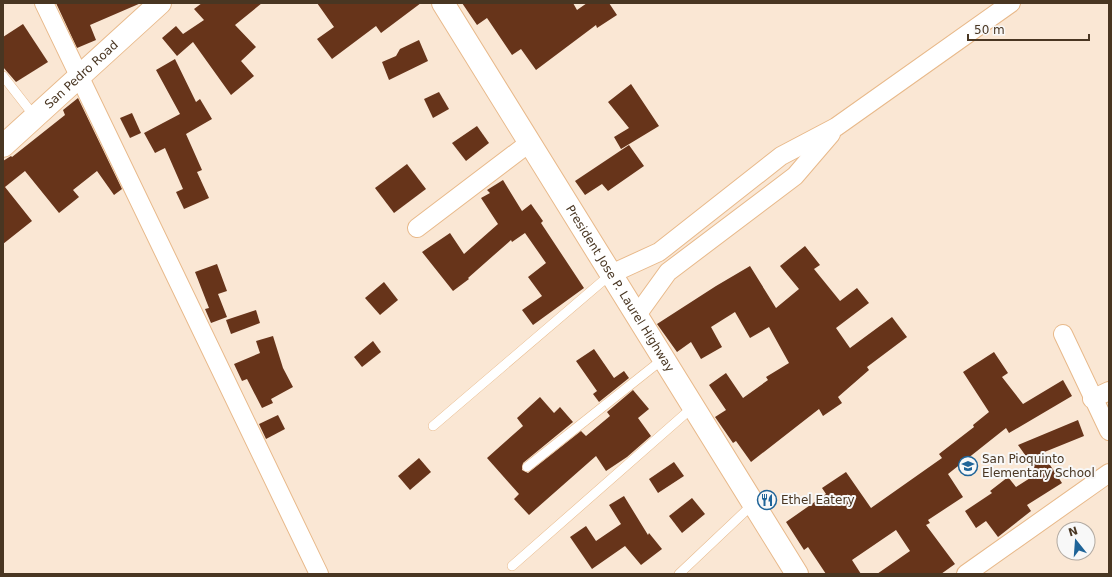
<svg xmlns="http://www.w3.org/2000/svg" width="1112" height="577" font-family="'DejaVu Sans',sans-serif">
<rect width="100%" height="100%" fill="#fae7d4"/>
<g fill="#67341a">
<polygon points="56,3 141,3 90,25 96,40 77,48"/>
<polygon points="202,3 262,3 235,25 256,47 241,61 254,76 231,95 193,42 177,56 162,38 176,26 183,34 204,20 194,9"/>
<polygon points="317,3 421,3 381,33 376,26 332,59 317,39 334,27"/>
<polygon points="462,3 573,3 577,10 587,3 609,3 617,15 597,28 596,25 536,70 521,49 512,55 487,18 477,25"/>
<polygon points="23,24 48,62 16,82 3,67 3,37"/>
<polygon points="419,40 428,61 389,80 382,62 396,56 400,49"/>
<polygon points="175,59 196,102 200,99 212,119 186,134 202,170 197,172 209,198 184,209 176,192 183,189 165,148 155,153 144,133 180,114 156,70"/>
<polygon points="631,84 659,126 621,149 614,137 629,128 608,102"/>
<polygon points="439,92 449,109 433,118 424,99"/>
<polygon points="78,98 122,189 114,195 97,171 73,190 79,197 59,213 25,171 5,187 32,221 3,244 3,161 11,156 12,157 65,115 63,110"/>
<polygon points="132,113 141,133 130,138 120,118"/>
<polygon points="477,126 489,143 466,161 452,143"/>
<polygon points="629,145 644,166 608,191 602,184 585,195 575,181"/>
<polygon points="407,164 426,189 394,213 375,188"/>
<polygon points="503,180 522,211 531,204 543,221 541,223 584,288 533,325 522,310 542,296 528,277 546,263 525,233 512,242 511,240 468,278 469,279 453,291 422,252 450,233 464,254 498,224 481,198 490,193 487,190"/>
<polygon points="805,246 820,265 814,269 840,301 857,288 869,303 836,328 850,348 892,317 907,337 867,367 869,370 838,397 842,403 823,416 819,409 751,462 736,441 733,443 715,417 726,410 709,385 726,373 743,398 768,380 766,377 789,363 769,327 750,338 735,312 711,327 722,347 701,359 691,342 677,352 657,324 716,286 750,266 776,308 799,289 780,266"/>
<polygon points="217,264 227,291 218,294 227,317 211,323 205,309 209,308 195,272"/>
<polygon points="384,282 398,300 380,315 365,298"/>
<polygon points="256,310 260,323 231,334 226,320"/>
<polygon points="273,336 283,368 293,387 271,399 273,403 262,408 247,379 242,381 234,364 260,353 256,341"/>
<polygon points="373,341 381,352 362,367 354,357"/>
<polygon points="594,349 614,378 624,371 629,378 599,402 593,394 597,391 576,361"/>
<polygon points="994,352 1008,373 1002,377 1023,404 1063,380 1072,396 1009,433 1006,428 948,474 963,497 928,520 930,523 926,525 955,564 941,574 877,574 910,551 896,530 852,560 861,574 826,574 808,547 804,550 786,522 826,494 822,488 846,472 871,508 942,458 939,454 974,427 973,425 989,412 963,372"/>
<polygon points="633,390 649,409 638,418 651,436 627,457 606,471 596,456 529,515 514,499 519,494 487,458 523,426 517,418 540,397 554,413 560,407 573,422 523,463 522,470 528,473 581,431 586,436 610,416 607,412"/>
<polygon points="278,415 285,429 266,439 259,424"/>
<polygon points="1078,420 1084,436 1042,453 1062,483 1027,505 1031,511 998,537 986,521 976,528 965,511 992,493 990,491 1008,477 1016,487 1038,473 1018,445"/>
<polygon points="419,458 431,472 410,490 398,476"/>
<polygon points="674,462 684,476 658,493 649,479"/>
<polygon points="624,496 648,535 649,533 662,549 641,565 625,546 592,569 570,537 586,526 596,541 621,524 609,505"/>
<polygon points="692,498 705,514 682,533 669,516"/>
</g>
<g fill="none" stroke-linecap="round" stroke-linejoin="round">
<g stroke="#e8b98a" stroke-width="10">
<g id="service">
<polyline points="3,76 35,117"/>
<polyline points="433,426 611,274"/>
<polyline points="527,467 663,359"/>
<polyline points="512,566 693,407"/>
<polyline points="679,574 753,504"/>
</g>
</g>
<g stroke="#e8b98a" stroke-width="20">
<g id="minor">
<polyline points="44,3 319,574"/>
<polyline points="417,228 529,143"/>
<polyline points="611,274 659,252 781,156 836,127 1011,3"/>
<polyline points="637,315 668,272 795,176 831,134"/>
<polyline points="1063,334 1109,431"/>
<polyline points="1092,399 1109,391"/>
<polyline points="966,574 1109,473"/>
</g>
</g>
<g stroke="#e8b98a" stroke-width="24">
<g id="tertiary">
<path id="s1" d="M3,146L160,3"/>
</g>
</g>
<g stroke="#e8b98a" stroke-width="24">
<g id="trunk">
<path id="s2" d="M443,3L797,574"/>
</g>
</g>
<use href="#service" stroke="#fff" stroke-width="9"/>
<use href="#minor" stroke="#fff" stroke-width="18"/>
<use href="#tertiary" stroke="#fff" stroke-width="22"/>
<use href="#trunk" stroke="#fff" stroke-width="22"/>
</g>
<defs>
<g id="school-ring" transform="scale(1)"><circle r="9.5" fill="#f8f8f8" stroke="#1f6498" stroke-width="1.5"/><path d="M0-5L7-2L0 1L-7-2ZM-4 1L0 2.5L4 1V4Q0 6-4 4Z" fill="#1f6498"/></g>
<g id="restaurant-ring" transform="scale(1)"><circle r="9.5" fill="#f8f8f8" stroke="#1f6498" stroke-width="1.5"/><path d="M-5-6h1v4h1v-4h1v4h1v-4h1v5L-1.5 .5V6h-2V.5L-5-1ZM5-6V6H3V1.5H1.5Q1.5-4 5-6Z" fill="#1f6498"/></g>
</defs>
<g fill-rule="evenodd">
<use href="#school-ring" x="968" y="466"/>
<use href="#restaurant-ring" x="767" y="500"/>
</g>
<g text-anchor="middle" stroke-width="4" stroke-linejoin="round" paint-order="stroke">
<g font-size="12" fill="#493622" stroke="#f8f8f8">
<text dy="4" stroke="none"><textPath href="#s1" startOffset="106">San Pedro Road</textPath></text>
<text dy="4" stroke="none"><textPath href="#s2" startOffset="336">President Jose P. Laurel Highway</textPath></text>
</g>
<g font-size="12" fill="#493622" stroke="#f8f8f8" text-anchor="start">
<text x="982" y="463">San Pioquinto<tspan x="982" dy="14">Elementary School</tspan></text>
<text x="781" y="504">Ethel Eatery</text>
</g>
</g>
<rect width="1112" height="577" fill="none" stroke="#493622" stroke-width="8"/>
<g transform="translate(1076 541) rotate(343)"><circle r="19" fill="#f8f8f8" stroke="#b2aaa2"/>
<path d="M0-3L7 15L0 10L-7 15Z" fill="#1f6498"/>
<text y="-6" font-size="11" font-weight="bold" text-anchor="middle" fill="#493622">N</text>
</g>
<path d="M968 34v6h121v-6" fill="none" stroke="#493622" stroke-width="2"/>
<text x="974" y="34" font-size="12" fill="#493622" stroke="#f8f8f8" stroke-width="3" paint-order="stroke">50 m</text>
</svg>
